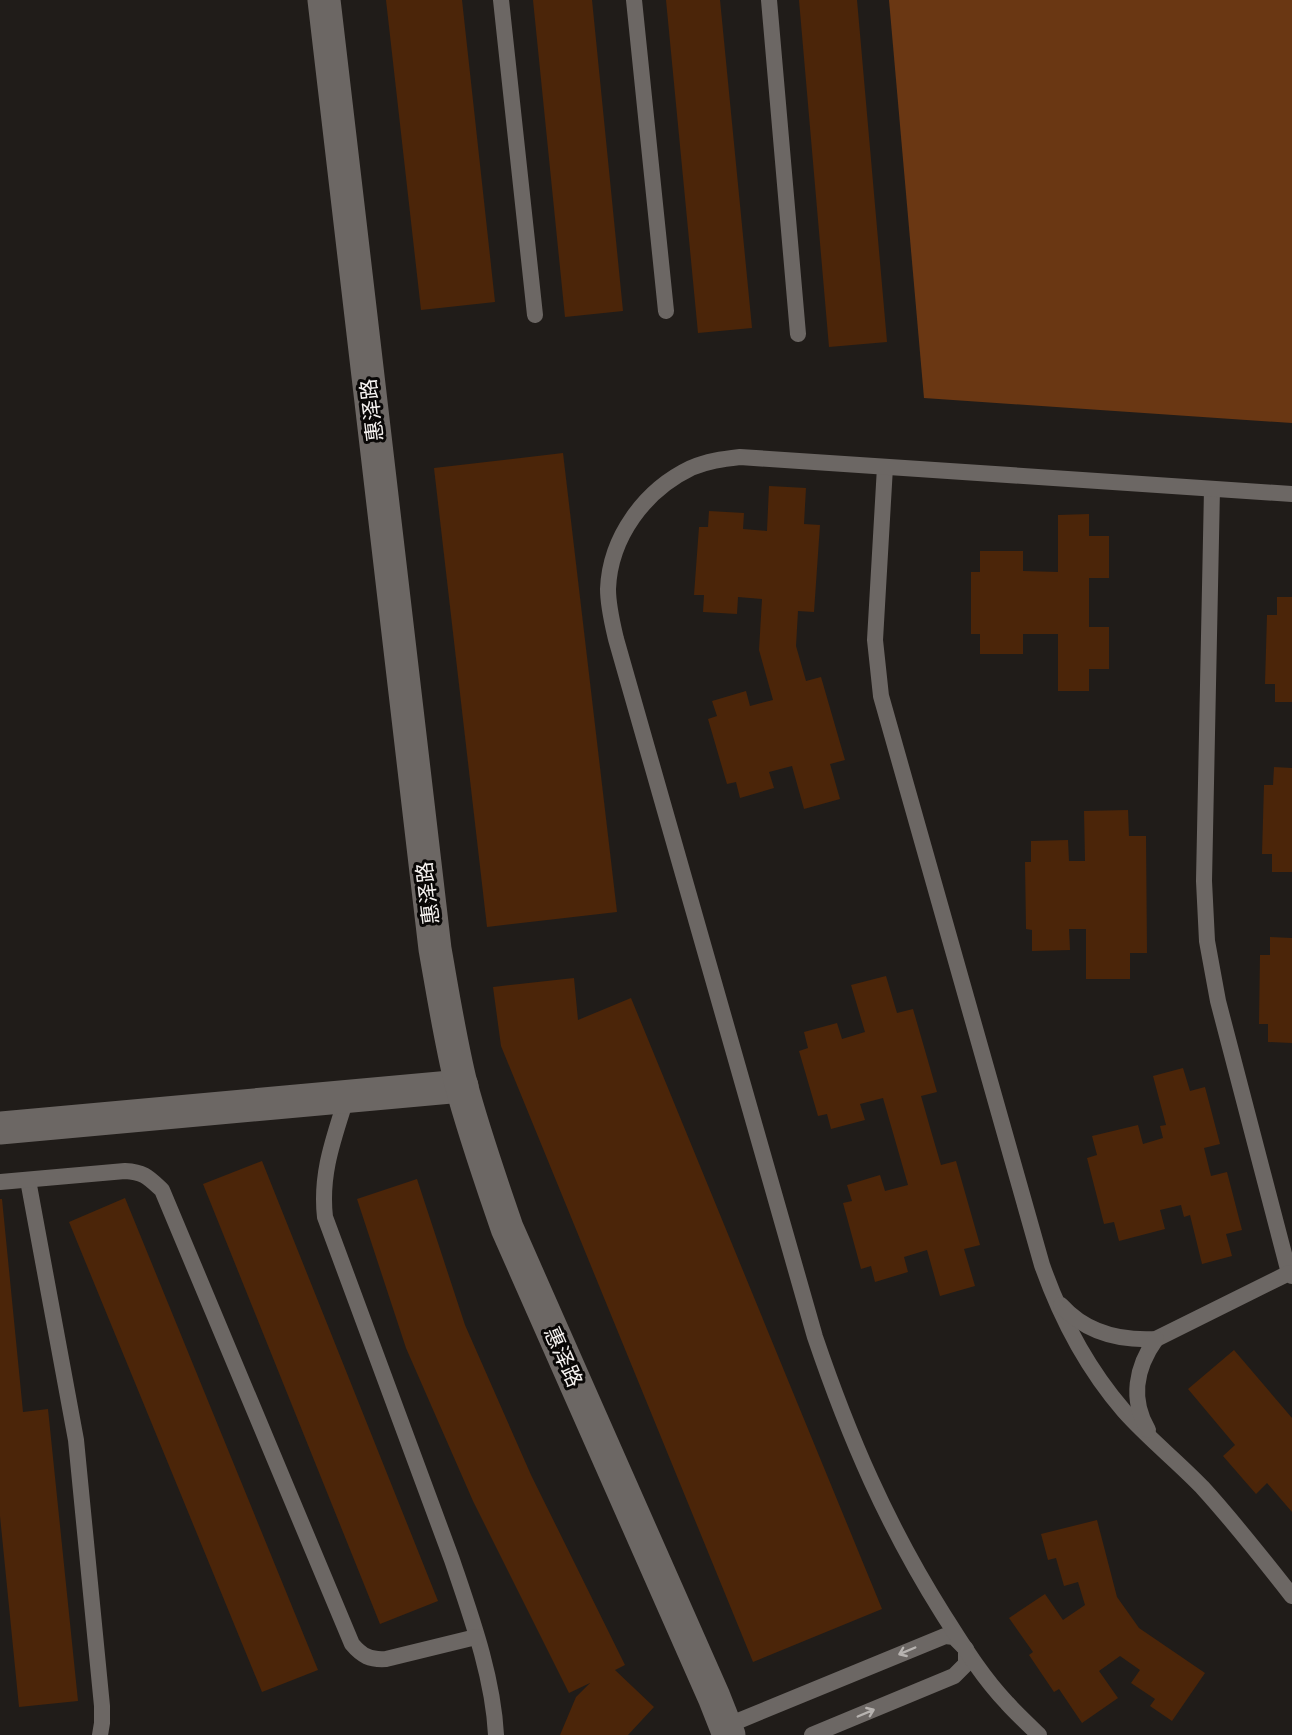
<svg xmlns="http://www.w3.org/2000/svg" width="1292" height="1735" font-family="'Asap Condensed','Noto Sans SC',sans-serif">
<rect width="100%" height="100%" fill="#201c19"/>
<polygon fill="#6a3713" points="889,0 1292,0 1292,423 924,398"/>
<g fill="#4b2509">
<polygon points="386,0 462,0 495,302 421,310"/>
<polygon points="533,0 592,0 623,311 565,317"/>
<polygon points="666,0 720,0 752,328 698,333"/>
<polygon points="799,0 857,0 887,342 829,347"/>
<polygon points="563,453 617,912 487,927 434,468"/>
<polygon points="769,486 806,488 804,524 820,525 814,612 798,611 796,646 806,681 821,677 845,760 830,764 840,799 804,809 792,766 769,772 774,788 740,798 736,782 727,784 708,719 717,716 712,701 746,691 750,706 773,700 759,650 762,599 738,597 737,614 703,612 704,595 694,595 699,527 708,527 709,511 744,513 743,529 767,531"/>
<polygon points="1089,514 1089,536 1109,536 1109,578 1089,578 1089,627 1109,627 1109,669 1089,669 1089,691 1058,691 1058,634 1023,634 1023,654 980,654 980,634 971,634 971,572 980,572 980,551 1023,551 1023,571 1058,572 1058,515"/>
<polygon points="1277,597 1292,597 1292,702 1275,702 1275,684 1265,684 1267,615 1277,615"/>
<polygon points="1274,767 1292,768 1292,872 1272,872 1272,854 1262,854 1264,785 1273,785"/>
<polygon points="1128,810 1129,836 1146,836 1147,953 1130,953 1130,979 1086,979 1086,929 1069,929 1070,950 1032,951 1032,930 1026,929 1025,862 1031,862 1031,841 1068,840 1069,861 1085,861 1084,811"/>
<polygon points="1270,937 1292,938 1292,1043 1268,1042 1268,1024 1259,1024 1260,955 1270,955"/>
<polygon points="886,976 897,1013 913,1009 937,1092 921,1096 931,1131 941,1165 956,1161 980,1245 964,1249 975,1286 940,1296 927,1250 904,1257 908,1272 875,1282 871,1266 861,1269 843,1203 852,1201 847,1185 880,1175 885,1191 908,1185 883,1098 860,1104 865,1120 831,1129 827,1114 818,1116 799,1051 808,1048 804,1032 837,1023 842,1039 865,1032 851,985"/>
<polygon points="574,978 578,1020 631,998 882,1609 753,1662 501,1046 493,987"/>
<polygon points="1183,1068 1190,1091 1205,1087 1220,1144 1204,1148 1211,1176 1227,1172 1242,1230 1226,1234 1232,1256 1202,1264 1190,1215 1184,1217 1181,1205 1160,1210 1165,1229 1119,1241 1114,1222 1104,1224 1087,1158 1097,1155 1092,1136 1138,1125 1143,1144 1163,1138 1160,1126 1166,1125 1153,1076"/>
<polygon points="262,1161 438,1601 380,1624 203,1184"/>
<polygon points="417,1179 465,1325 531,1475 625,1665 615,1670 654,1707 628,1735 560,1735 576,1697 590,1683 569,1693 473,1501 406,1348 357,1199"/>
<polygon points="125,1198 318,1670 262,1692 69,1222"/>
<polygon points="0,1199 2,1199 23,1412 48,1409 78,1701 19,1707 0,1516"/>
<polygon points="1234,1350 1292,1418 1292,1512 1267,1483 1256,1494 1223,1456 1235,1445 1188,1389"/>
<polygon points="1097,1520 1117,1597 1139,1628 1205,1673 1172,1721 1150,1706 1155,1699 1131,1683 1140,1670 1120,1656 1099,1671 1118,1698 1082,1723 1059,1689 1054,1692 1029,1655 1033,1652 1009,1618 1045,1594 1063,1620 1085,1605 1078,1582 1064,1586 1056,1558 1048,1560 1041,1534"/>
</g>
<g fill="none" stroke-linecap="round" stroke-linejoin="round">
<g stroke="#6c6764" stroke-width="16">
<polyline points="501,0 535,315"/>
<polyline points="634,0 666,311"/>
<polyline points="769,0 798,334"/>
<path d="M885,467L875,640L881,696L1042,1265C1061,1319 1086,1367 1124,1411C1148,1438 1177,1461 1202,1487C1234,1522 1263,1559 1292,1596"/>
<polyline points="1212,489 1204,881 1207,941 1218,1001 1289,1273 1292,1276"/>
<path d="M347,1096C334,1138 320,1173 325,1217L452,1560C471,1616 493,1676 496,1735"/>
<polyline points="28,1180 76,1440 102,1706 102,1723 100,1735"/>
<path d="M0,1182L125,1171C144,1172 148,1177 162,1190L352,1644C362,1656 370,1660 386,1659L476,1637"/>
<path d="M1061,1305C1086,1333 1119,1341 1156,1339L1289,1273"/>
<path d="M1148,1430C1130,1399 1136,1367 1156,1339"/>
<polyline points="726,1726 945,1636 954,1637 966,1649 966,1664 954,1676 812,1735"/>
<path d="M1039,1735C1028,1724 1017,1714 1007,1703C982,1677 962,1644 943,1614C887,1525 849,1437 815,1337L616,639C612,622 608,606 608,589C610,537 645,490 691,468C707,461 723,459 740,457L1292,494"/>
</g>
<polyline stroke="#6c6764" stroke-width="33" points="0,1128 462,1086"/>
<path stroke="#6c6764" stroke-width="33" d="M324,0L435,949C443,994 450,1039 461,1084C474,1133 491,1181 507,1228L714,1697L729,1735"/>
</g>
<defs><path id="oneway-shaft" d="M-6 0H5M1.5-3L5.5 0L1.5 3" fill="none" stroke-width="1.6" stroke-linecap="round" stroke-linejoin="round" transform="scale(1.5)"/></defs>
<g stroke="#b7b3b0">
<use href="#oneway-shaft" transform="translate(907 1651) rotate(157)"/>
<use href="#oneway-shaft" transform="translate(866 1713) rotate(-23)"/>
</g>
<g text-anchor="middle" stroke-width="6" stroke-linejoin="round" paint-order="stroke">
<g font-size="21" fill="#f4f1ef" stroke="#090706">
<text transform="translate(372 410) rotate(-97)" y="7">惠泽路</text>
<text transform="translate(428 893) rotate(-97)" y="7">惠泽路</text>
<text transform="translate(563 1357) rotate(66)" y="7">惠泽路</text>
</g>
</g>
</svg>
